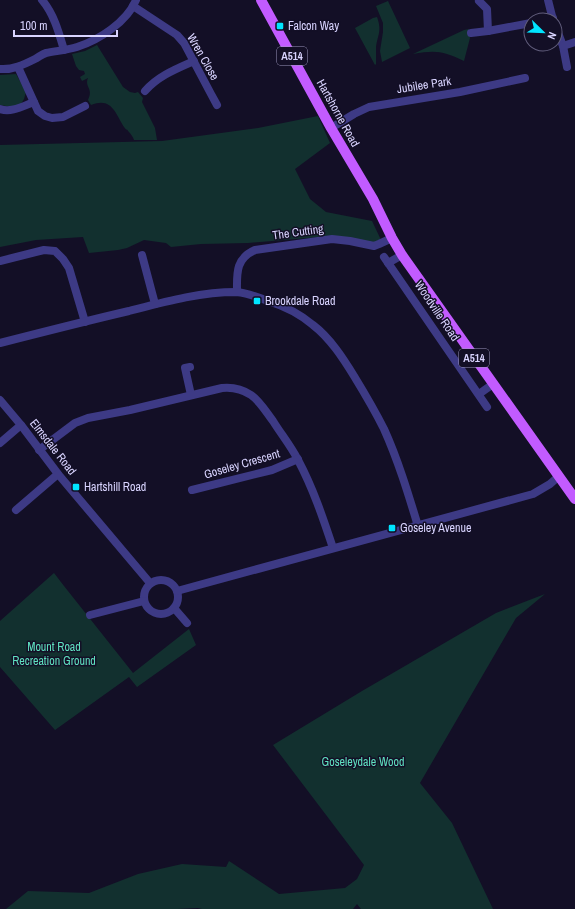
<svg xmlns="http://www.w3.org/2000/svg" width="575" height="909" font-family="'Archivo Narrow',sans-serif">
<rect width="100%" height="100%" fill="#130f26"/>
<g fill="#12302f">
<polygon points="388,1 410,48 382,62 380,51 383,32 383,23 376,6"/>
<path d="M377,17C382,31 378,34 376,47C376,53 376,59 376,64L375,65L355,28L373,18Z"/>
<path d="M469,29L470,38L464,61C443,51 436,50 413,54L464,30Z"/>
<path d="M97,45L123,87L130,92L135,93L138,92L143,98L142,102L155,128L157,140H134C133,137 131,134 129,132C125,127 128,132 124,127C115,113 112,97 91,105L88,100C94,88 84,87 88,78L82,81L80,77L85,74L84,71L79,70L76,66L72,54L85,51Z"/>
<polygon points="16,74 26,92 24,99 21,104 12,107 0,105 0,75"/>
<polygon points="318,116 330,143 295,169 310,199 326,212 372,221 381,240 375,243 332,236 248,243 201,244 171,247 166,243 144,240 127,248 118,250 89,253 83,237 36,240 0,247 0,145 162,141 258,128"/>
<polygon points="54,573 64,586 133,673 189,629 196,645 137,687 129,677 55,730 0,667 0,621"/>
<polygon points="545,594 516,618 420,783 452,823 493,909 361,909 357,904 353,909 202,909 198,908 178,909 6,909 28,891 89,893 138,874 182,864 226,867 229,861 279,894 345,888 357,879 364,865 273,745 362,691 496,613"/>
</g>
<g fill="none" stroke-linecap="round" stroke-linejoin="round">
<g stroke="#3d3a85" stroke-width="8">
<path d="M42,0C54,14 59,33 64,50"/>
<polyline points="548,0 553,20"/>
<polyline points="479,1 487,9 488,31"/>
<polyline points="133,6 177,35 184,43 211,94 217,105"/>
<polyline points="543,20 553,18"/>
<polyline points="555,25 563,46 567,67"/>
<polyline points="471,33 488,31 531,23"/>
<polyline points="563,46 575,42"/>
<polyline points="18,67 38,111 45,116 52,118 63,117 85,106"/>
<path d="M0,69C13,70 23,65 35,59C39,57 42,54 46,53C56,51 67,50 77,47C99,40 127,22 136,0"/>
<path d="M145,91C158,76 176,69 194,61"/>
<path d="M0,109C11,113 23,106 34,102"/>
<polyline points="331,128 354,114 369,107 460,92 525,78"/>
<polyline points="142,255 155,304"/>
<polyline points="384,257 487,407"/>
<polyline points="0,261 44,250 55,251 63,259 69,268 85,322"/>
<polyline points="388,263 402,255"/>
<path d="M237,292C237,274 235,259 255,250L332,239L350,241L374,246L379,244L392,238"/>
<path d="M0,343C43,332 86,321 129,311C164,302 200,292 236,292C247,293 258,297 268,301C284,306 300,314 313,325C330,338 343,358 354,376C365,394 375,411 384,429C398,460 408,493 418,526"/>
<polyline points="190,367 185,368 191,395"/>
<polyline points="479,394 493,384"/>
<polyline points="0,400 21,425 58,474 150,583"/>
<polyline points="0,443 21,425"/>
<path d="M39,450L75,423L88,418L130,410L222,388C232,387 242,389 251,395C260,401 266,412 273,421C281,434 291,446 298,460C313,488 323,518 333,548"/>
<polyline points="192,490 272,470 298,459"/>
<polyline points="16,510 58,474"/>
<circle cx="161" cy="597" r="17"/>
<polyline points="177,591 533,494 550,484 559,476"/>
<polyline points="174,608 187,623"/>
<polyline points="90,615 144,601"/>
</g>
<polyline stroke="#c25bff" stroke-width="10" points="261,0 331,128 373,199 392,238 402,255 575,499"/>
</g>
<g fill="#00e5ff" stroke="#130f26" stroke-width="1.5">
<rect x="276" y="22" width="8" height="8" rx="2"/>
<rect x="253" y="297" width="8" height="8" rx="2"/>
<rect x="72" y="483" width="8" height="8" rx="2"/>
<rect x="388" y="524" width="8" height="8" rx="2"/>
</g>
<g text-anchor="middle" stroke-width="3" stroke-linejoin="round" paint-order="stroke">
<g fill="#130f26" stroke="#9e99be" stroke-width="1">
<rect x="277" y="47" width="30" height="18" rx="3"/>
<rect x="459" y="349" width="30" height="18" rx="3"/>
</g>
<g font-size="11" font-weight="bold" fill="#d9d4ff">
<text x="292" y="60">A514</text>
<text x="474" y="362">A514</text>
</g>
<g font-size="12" fill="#d9d4ff" stroke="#130f26" text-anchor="start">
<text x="288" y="30">Falcon Way</text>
<text x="265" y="305">Brookdale Road</text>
<text x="84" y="491">Hartshill Road</text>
<text x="400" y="532">Goseley Avenue</text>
</g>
<g font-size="12" fill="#d9d4ff" stroke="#130f26">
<text transform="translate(203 57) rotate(60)" y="4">Wren Close</text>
<text transform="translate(424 85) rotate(-9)" y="4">Jubilee Park</text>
<text transform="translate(338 113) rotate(61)" y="4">Hartshorne Road</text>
<text transform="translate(298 232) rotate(-8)" y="4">The Cutting</text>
<text transform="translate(437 311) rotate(56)" y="4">Woodville Road</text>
<text transform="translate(53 447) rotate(52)" y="4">Elmsdale Road</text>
<text transform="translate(242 464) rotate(-16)" y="4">Goseley Crescent</text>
</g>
<g font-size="12" fill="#5fe0c0" stroke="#130f26">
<text x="54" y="651">Mount Road<tspan x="54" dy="14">Recreation Ground</tspan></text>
<text x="363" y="766">Goseleydale Wood</text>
</g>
</g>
<g transform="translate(543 32) rotate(113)"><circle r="19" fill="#130f26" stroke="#625e7d"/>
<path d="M0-3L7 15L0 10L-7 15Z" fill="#00e5ff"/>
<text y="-6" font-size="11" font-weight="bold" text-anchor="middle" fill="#d9d4ff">N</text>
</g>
<path d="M14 30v6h103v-6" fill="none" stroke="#d9d4ff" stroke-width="2"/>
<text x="20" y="30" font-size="12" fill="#d9d4ff" stroke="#130f26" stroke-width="3" paint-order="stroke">100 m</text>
</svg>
